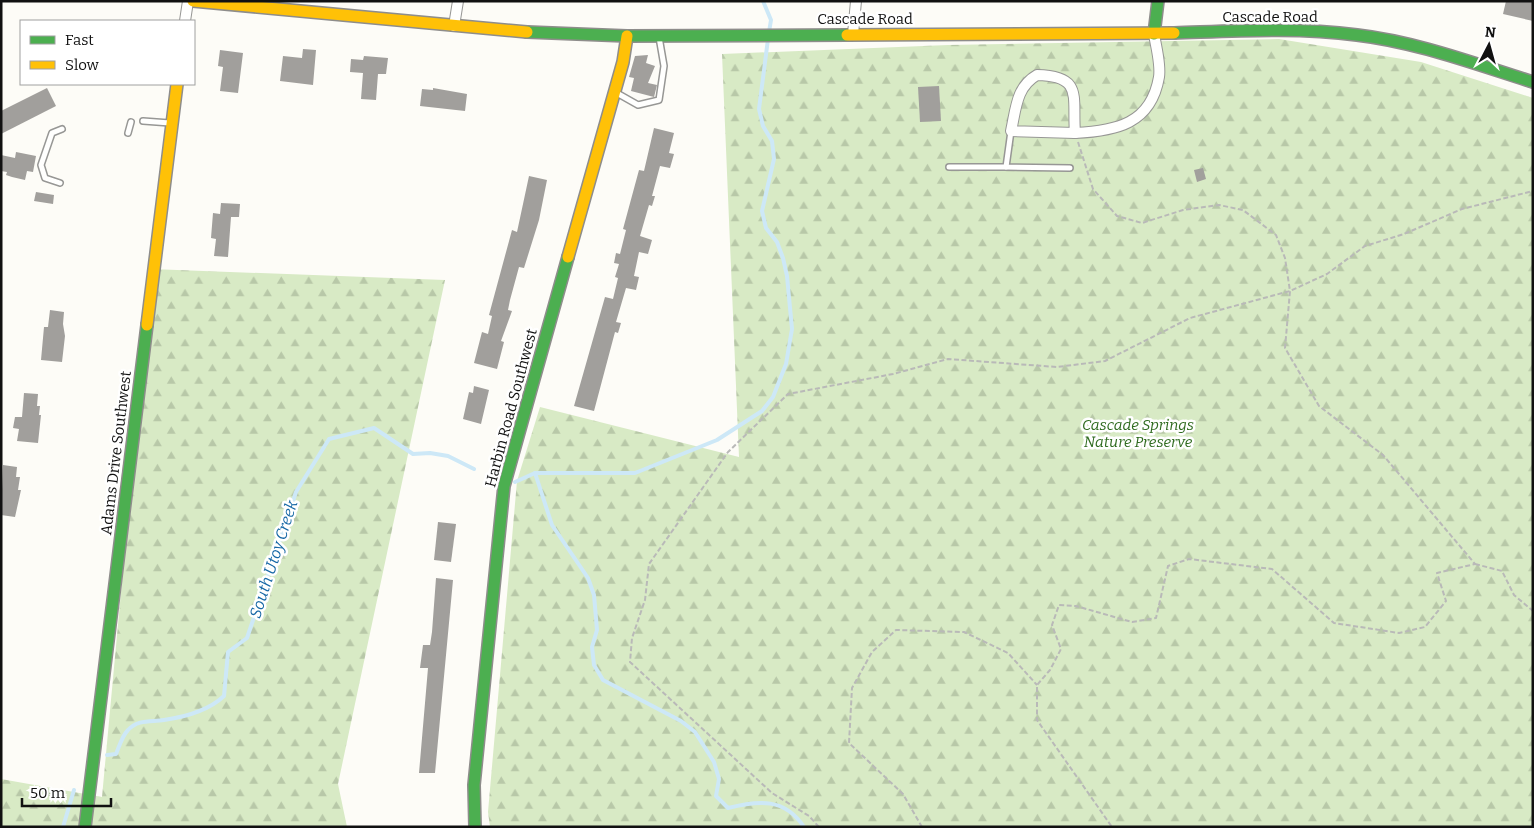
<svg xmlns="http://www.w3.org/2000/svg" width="1534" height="828" font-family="Bitter,serif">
<defs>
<pattern id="forest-firs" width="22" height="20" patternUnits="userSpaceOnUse" patternTransform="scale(1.25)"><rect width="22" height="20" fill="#d8eac5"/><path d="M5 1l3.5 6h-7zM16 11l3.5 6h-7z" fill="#b8c8a8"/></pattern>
</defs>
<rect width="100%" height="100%" fill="#fdfcf7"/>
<g fill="url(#forest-firs)">
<polygon points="1279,39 1421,62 1533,98 1533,827 490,827 488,812 517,481 540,407 739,457 722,54 948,45"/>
<polygon points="151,269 445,280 338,784 347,827 1,827 1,779 102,797"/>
</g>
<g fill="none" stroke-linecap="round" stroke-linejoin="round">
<g stroke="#cde8f7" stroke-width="4">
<polyline points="763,1 771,20 769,32"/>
<path d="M535,473L552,525L588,578L594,595L597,630L592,647L594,665L603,680L681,721L695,732L714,762L719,779L716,796L728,808C759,800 785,798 804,827"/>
<polyline points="515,482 535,473 635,473 717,440 762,411 773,397 786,364 792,329 787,276 783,258 777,242 766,228 762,211 774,159 772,141 763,126 759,109 768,39"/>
<path d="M107,755L116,754C119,747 122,736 128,730C138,719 151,722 164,720C185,717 208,711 224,696L228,652L247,638L296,492L329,439L374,428L413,454L430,453L448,456L474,469"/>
<polyline points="63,827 74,790"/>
</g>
</g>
<g fill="#a19f9c">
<polygon points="1506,1 1533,1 1533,21 1503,14"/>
<polygon points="303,49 316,50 313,85 280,81 283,56 302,58"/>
<polygon points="220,50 243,53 238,93 220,91 223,67 218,66"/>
<polygon points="648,55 646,63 655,66 648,83 657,85 654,97 631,91 634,78 629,77 635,56"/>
<polygon points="364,56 388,58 386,74 378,74 376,100 361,99 363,73 350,72 351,59 363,60"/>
<polygon points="939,86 941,121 920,122 918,87"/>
<polygon points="47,88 56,106 1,134 1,111"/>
<polygon points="433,88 467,94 465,111 420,106 422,89 433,90"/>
<polygon points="654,128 674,133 669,153 674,154 670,168 660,166 652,196 655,196 652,206 649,205 640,236 652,240 648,254 639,252 634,276 639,277 636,290 626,288 616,322 621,323 618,333 615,332 594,411 574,406 605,297 613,299 618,278 615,277 619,264 614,263 616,253 620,254 626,230 623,229 639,170 644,171"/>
<polygon points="16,152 36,156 33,172 27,171 25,180 12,177 6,175 7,172 1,171 1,155 15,158"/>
<polygon points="1203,168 1206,179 1197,182 1194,170"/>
<polygon points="529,176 547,180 539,220 524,268 519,267 510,300 508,310 512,311 501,341 504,342 497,369 474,363 482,332 488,334 492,316 489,315 512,230 517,232"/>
<polygon points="36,192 54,195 53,204 34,201"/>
<polygon points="221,203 240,204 239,217 231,217 228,257 214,256 216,239 211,238 213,213 220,214"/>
<polygon points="50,310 64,312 63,324 65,336 62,362 41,360 44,327 48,327"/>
<polygon points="474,386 489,390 481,424 463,419 469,392 473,393"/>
<polygon points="24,393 38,394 37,406 40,406 39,415 41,415 38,443 17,441 19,429 13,428 15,417 22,417"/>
<polygon points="3,465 17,467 16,477 20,477 18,490 21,490 15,517 1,515"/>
<polygon points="438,522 456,524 451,562 434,560"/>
<polygon points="436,578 453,580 435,773 419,773 428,668 420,668 423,645 430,645 432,632"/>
</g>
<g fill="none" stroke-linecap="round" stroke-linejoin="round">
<g stroke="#979795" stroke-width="8">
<g id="lane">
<polyline points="615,92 638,105 659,100 664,66 659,37"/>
<polyline points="143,121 170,123"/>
<polyline points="1011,131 1006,167 1070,168"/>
<polyline points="128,133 131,122"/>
<polyline points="949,167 1006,167"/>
<polyline points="60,183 45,178 41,165 52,133 62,129"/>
</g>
</g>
<g stroke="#979795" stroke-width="12">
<g id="street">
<polyline points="185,21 188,1"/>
<polyline points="454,26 458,1"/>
<polyline points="853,34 856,1"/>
<path d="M1037,75C1084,76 1072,97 1075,133L1011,131C1016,109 1016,87 1037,75Z"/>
<path d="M1075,133C1116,131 1151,124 1159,77C1161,64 1156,47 1154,34"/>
</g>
</g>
<g stroke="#8e8d8b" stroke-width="14">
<g id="fast">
<polyline points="527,32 627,36 847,35"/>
<path d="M1174,33C1235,31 1296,27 1357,35C1417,42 1475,64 1533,82"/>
<polyline points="1154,34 1158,1"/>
<polyline points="85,827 147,325"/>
<polyline points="475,827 474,785 504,486 568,257"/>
</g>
</g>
<g stroke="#8e8d8b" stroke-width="14">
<g id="slow">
<polyline points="193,1 527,32"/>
<polyline points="847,35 1174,33"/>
<polyline points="568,257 623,62 627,36"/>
<polyline points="147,325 177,84"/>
</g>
</g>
<g stroke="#b9b9b8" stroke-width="2" stroke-dasharray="5 2.5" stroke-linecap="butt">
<polyline points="1078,142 1093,189 1117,216 1142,223 1183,210 1219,205 1243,210 1276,235 1285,258 1290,291 1285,348 1319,406 1383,455 1475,564 1437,573 1446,601 1425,627 1399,633 1334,623 1272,569 1189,559 1168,566 1156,618 1132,622 1076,606 1059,605 1052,625 1061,649 1050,670 1037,685 1037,720 1112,827"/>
<polyline points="1475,564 1502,571 1514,595 1533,611"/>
<polyline points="819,827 809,816 772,793 630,662 632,638 645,600 649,564 728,452 788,394 893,374 948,359 1057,367 1105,361 1190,318 1290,291 1327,274 1365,246 1404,234 1462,209 1533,191"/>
<polyline points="922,827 903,794 849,743 852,688 872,652 896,630 964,632 1008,653 1037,685"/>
</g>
<use href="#lane" stroke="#fffffe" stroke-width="5"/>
<use href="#street" stroke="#fffffe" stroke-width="10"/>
<use href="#fast" stroke="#4caf50" stroke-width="11"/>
<use href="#slow" stroke="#ffc107" stroke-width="11"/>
</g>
<g text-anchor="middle" stroke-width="5" stroke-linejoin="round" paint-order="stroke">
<g font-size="15" fill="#111" stroke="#fff">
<text x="1270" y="22">Cascade Road</text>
<text x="865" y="24">Cascade Road</text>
<text transform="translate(511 408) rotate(-75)" y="5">Harbin Road Southwest</text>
<text transform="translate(116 453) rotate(-83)" y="5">Adams Drive Southwest</text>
</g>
<g font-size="15" font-style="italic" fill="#2f6b1f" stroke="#fff">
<text x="1138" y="430">Cascade Springs<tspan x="1138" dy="17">Nature Preserve</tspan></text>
</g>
<g font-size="16" font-style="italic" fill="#1768a6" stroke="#fff">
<text transform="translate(273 559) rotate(-72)" y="6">South Utoy Creek</text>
</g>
</g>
<rect width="1534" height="828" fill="none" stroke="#111111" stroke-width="5"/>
<rect x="20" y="20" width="175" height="65" fill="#ffffff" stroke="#a0a0a0"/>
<rect x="30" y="36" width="25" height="8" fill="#4caf50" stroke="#a0a0a0"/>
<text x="65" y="45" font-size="15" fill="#111111">Fast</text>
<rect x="30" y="61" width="25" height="8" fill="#ffc107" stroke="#a0a0a0"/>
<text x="65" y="70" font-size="15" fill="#111111">Slow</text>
<g transform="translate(1489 45) rotate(6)" stroke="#ffffff" stroke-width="4" paint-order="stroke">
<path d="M0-4L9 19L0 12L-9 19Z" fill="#111111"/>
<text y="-8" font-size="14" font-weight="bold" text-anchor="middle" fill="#111111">N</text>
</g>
<path d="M22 798v8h89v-8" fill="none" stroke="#111111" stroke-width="2.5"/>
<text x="30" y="798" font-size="15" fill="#111111" stroke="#ffffff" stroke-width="4" paint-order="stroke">50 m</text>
</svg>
